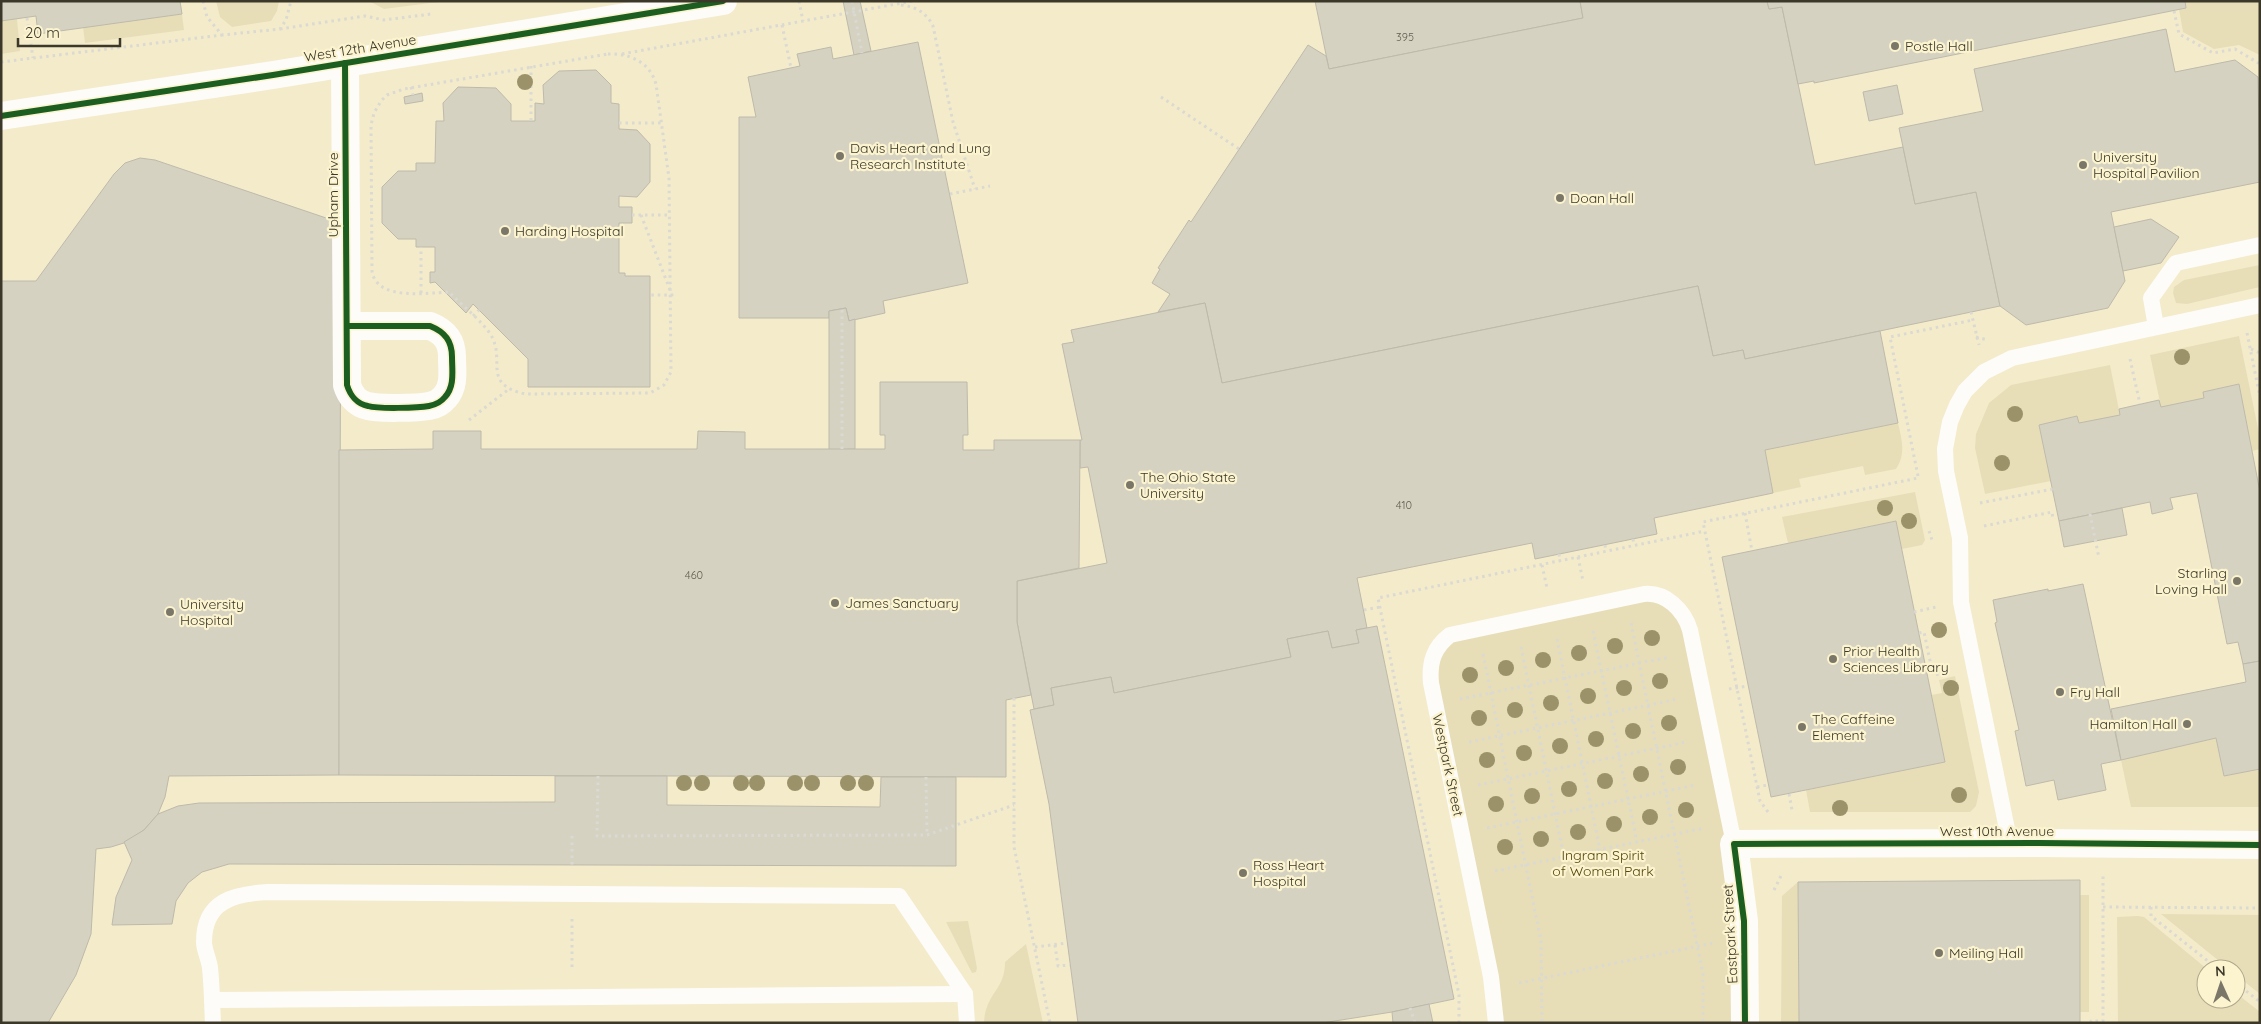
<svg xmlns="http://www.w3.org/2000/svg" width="2261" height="1024" font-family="Quicksand,sans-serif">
<rect width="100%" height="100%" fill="#f2edda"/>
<path fill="#f4ebcb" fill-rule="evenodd" d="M1,1H2260V1023H1ZM2206,969H2236V999H2206Z"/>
<g fill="#e7deb8">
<polygon points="216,1 279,1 277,11 271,21 232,27 220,17"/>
<polygon points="369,1 446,1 384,9"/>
<polygon points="2185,1 2260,1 2260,55 2239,45 2214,49 2183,32 2179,9 2186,8"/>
<polygon points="182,14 184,30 85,43 83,27"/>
<polygon points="17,19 20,51 1,54 1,21"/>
<polygon points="2260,265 2260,287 2187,304 2176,303 2173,293 2174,287 2184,280"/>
<polygon points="2239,336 2260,438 2260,449 2252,451 2239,384 2203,392 2204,398 2161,407 2150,355"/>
<polygon points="2110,365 2120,415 2079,423 2077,416 2039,425 2051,481 1985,494 1975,448 1976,434 1989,403 2011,385"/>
<path d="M1898,423C1902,440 1906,454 1896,469L1865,475L1863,466L1799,479L1801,487L1773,493L1765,450Z"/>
<polygon points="1915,492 1925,540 1922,545 1902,549 1895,521 1788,543 1782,517"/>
<polygon points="1644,594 1680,609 1730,823 1745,1023 1496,1023 1431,683 1443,640"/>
<polygon points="1955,676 1979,792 1976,806 1970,812 1810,812 1806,790 1945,762 1931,695 1942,693 1939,680"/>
<polygon points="2216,738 2224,776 2260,769 2260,807 2131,807 2121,760"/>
<polygon points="1798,882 1799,1023 1781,1023 1782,896"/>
<rect x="2080" y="895" width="9" height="117"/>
<polygon points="2161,914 2260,915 2260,994 2236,975 2236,969 2229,969"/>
<polygon points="2138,916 2144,917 2207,969 2206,999 2236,999 2236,993 2260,1012 2260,1023 2118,1023 2117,917"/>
<polygon points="968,921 977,968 976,972 972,973 946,922"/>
<path d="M1026,944L1043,1023H984C985,993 1005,991 1005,962Z"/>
</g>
<g fill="#d5d2c2" stroke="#bebaab">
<polygon points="1,1 180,1 182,14 38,34 36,16 1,21"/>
<polygon points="843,1 860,1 871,51 854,55"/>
<polygon points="1315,1 1580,1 1583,18 1329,69"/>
<polygon points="1580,1 1767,1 1769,9 1782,7 1815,165 1903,147 1915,204 1976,192 2000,306 1745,359 1743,350 1713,356 1698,286 1222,383 1205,303 1158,312 1170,294 1152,283 1160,269 1158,268 1189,220 1191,222 1308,45 1326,56 1329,69 1583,18"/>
<polygon points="1767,1 2185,1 2186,8 1814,83 1814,81 1798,84 1782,7 1769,9"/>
<polygon points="2166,29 2175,72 2235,60 2258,77 2260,182 2111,212 2125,281 2108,308 2026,325 2000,306 1976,192 1915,204 1899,128 1983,111 1974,69"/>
<polygon points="918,42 968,283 883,301 885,313 849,321 846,308 829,311 829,318 739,318 739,117 756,117 748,77 800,66 797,54 831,47 833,59"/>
<polygon points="596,70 611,85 611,103 619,104 619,129 637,130 650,144 650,182 637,197 619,196 619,207 632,207 632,223 619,223 619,273 625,273 625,276 650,276 650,387 528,387 528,359 473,304 466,313 435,282 430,283 430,272 435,272 435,247 416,247 416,239 398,239 382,223 382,187 398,171 416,171 416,163 435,163 436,121 444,121 443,103 458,87 496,88 511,104 511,121 535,121 535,103 544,104 543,85 559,71"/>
<polygon points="1897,85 1903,114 1869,121 1863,92"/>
<polygon points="422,93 423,101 405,104 404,97"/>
<polygon points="140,158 155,160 332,220 339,228 341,241 339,775 169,776 165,797 158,814 144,830 127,842 111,847 96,849 91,934 76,975 48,1023 1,1023 1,281 36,281 114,174 125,163"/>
<polygon points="2151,219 2179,237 2161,263 2123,271 2114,227"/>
<polygon points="1698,286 1713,356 1743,350 1745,359 1880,331 1898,423 1765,450 1773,493 1654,518 1657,534 1535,559 1532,543 1357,578 1367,628 1356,630 1359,643 1332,648 1328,631 1287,639 1291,657 1114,693 1111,677 1051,688 1054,705 1034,709 1017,622 1017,581 1107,563 1088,467 1080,468 1080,440 1082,440 1062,344 1074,342 1071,330 1205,303 1222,383"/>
<polygon points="846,308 849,321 855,319 855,449 829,450 829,311"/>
<polygon points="880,382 967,382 968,435 963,435 963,450 994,450 994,440 1080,440 1079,568 1017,581 1017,622 1031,695 1006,700 1006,777 339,775 339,450 433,449 433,431 481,431 481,449 697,449 698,431 745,432 745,449 885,449 885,435 880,435"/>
<polygon points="2239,384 2260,492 2260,661 2243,664 2238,642 2227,644 2197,493 2170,498 2173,509 2152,514 2150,502 2059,521 2039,425 2077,416 2079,423 2120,415 2119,409 2159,400 2161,407 2204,398 2203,392"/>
<polygon points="2122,508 2127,535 2064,547 2059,521"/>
<polygon points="1896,521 1945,762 1771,797 1722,557"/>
<polygon points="2083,584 2121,760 2101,764 2106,790 2058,800 2054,780 2026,786 2015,731 2019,730 1995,623 1997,622 1993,600 2048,589 2048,591"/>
<polygon points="1377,626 1454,999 1392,1012 1322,1023 1078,1023 1049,804 1030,710 1054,705 1051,688 1111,677 1114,693 1291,657 1287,639 1328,631 1332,648 1359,643 1356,630"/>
<polygon points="2260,661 2260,769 2224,776 2216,738 2121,760 2111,709 2246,682 2243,664"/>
<polygon points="555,776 667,776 667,805 880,807 881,777 956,777 956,866 229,864 202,872 188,883 176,901 172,924 112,925 116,897 132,860 124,842 144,830 158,814 178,806 199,803 555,802"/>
<polygon points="2080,880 2080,1023 1799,1023 1798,882"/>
<polygon points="1429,1004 1433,1023 1393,1023 1392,1012"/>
</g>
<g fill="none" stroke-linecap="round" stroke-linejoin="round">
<g stroke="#dad9d2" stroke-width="3" stroke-dasharray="2.5 4" stroke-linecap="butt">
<polyline points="203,1 207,17 222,35 280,29 286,20 291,1"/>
<polyline points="799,1 803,21"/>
<polyline points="852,1 862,53"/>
<path d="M901,5C916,7 926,12 933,26L953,122L975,189"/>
<polyline points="2174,11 2179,34 2213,53 2235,49 2260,64"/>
<polyline points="27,18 33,58"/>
<polyline points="782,25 791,68"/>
<polyline points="280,29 365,16 384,20 431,14"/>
<path d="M608,54C629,53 650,62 656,84L669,178L671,372L664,385L650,393L525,394C482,384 505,362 492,337C484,322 461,305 449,292C427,293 376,301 372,271L371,125L374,113L381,101L387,95L404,89Z"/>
<polyline points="622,54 913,1"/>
<polyline points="1,62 222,35"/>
<polyline points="531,66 531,121"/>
<polyline points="411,87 413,95"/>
<polyline points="1161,97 1239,149"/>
<polyline points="619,123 663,123"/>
<polyline points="950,194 990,186"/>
<polyline points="632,215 671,215"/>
<polyline points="641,215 672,295 650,295"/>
<polyline points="421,293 421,247"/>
<polyline points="1971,312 1979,345"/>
<polyline points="473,316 479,310"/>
<polyline points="2247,333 2260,397"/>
<polyline points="1976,337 1988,340"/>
<polyline points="2251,349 2260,353"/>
<polyline points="2130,359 2140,404"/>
<polyline points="469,420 509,389"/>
<polyline points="842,449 842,309"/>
<polyline points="1918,476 1890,337 1973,320"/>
<polyline points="1980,503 2053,489"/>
<polyline points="1745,513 1752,551"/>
<polyline points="2090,514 2099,558"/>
<polyline points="1984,526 2052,512 2053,519"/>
<polyline points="1929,531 1933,543"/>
<polyline points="1633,539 1634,545"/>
<polyline points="1605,545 1606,551"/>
<polyline points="1559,554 1560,561"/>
<polyline points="1578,557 1583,581"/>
<polyline points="1542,565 1547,588"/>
<polyline points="1364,610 1380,607"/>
<polyline points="1914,612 1936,607"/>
<polyline points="1631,623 1703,974 1703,1023"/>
<polyline points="1593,631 1637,842"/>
<polyline points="1919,633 1924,632 1933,675 1949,672"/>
<polyline points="1557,639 1600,850"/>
<polyline points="1521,647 1564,857"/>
<polyline points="1483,654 1541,941 1542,1023"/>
<polyline points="1729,689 1748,686"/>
<polyline points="1014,698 1014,847 1050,1023"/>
<polyline points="1460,699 1670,657"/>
<polyline points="1469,742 1678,699"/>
<polyline points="598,776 597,836 927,835 1014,805"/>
<polyline points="926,777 927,835"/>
<polyline points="1478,785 1687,742"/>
<polyline points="1757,787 1768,785"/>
<polyline points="1789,794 1792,810 1789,811"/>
<polyline points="1768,812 1760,801 1703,522 1918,478"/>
<polyline points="1487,828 1696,785"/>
<polyline points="572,836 572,868"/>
<polyline points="1495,871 1705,828"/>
<polyline points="1774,890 1781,876"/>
<polyline points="2103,907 2260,908"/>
<polyline points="2151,907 2151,916 2218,969"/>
<polyline points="572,919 572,970"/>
<polyline points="1055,945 1058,966 1070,965"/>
<polyline points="1035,947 1067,943"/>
<polyline points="1519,983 1713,943"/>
<polyline points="2236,983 2260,1002"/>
<polyline points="1410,1008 1415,1023"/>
<polyline points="1459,1023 1459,995 1378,598 1705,531"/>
<polyline points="2091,1023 2091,1021 2103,1021 2103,874"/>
</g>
<g stroke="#fdfcf9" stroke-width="16">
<polyline points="2156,327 2151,298 2176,263 2260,245"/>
<polyline points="2010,844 1961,602 1960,538 1946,471 1945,449 1950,422 1957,405 1965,391 1984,372 2012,358 2260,305"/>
<polyline points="212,1000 965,994"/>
<path d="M213,1023C212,1005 212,986 210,968C209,959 204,950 204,942C204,900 235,894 268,892L899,896L965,994L967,1023"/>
<path d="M1496,1023L1491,977L1431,683C1429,662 1434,647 1450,635L1644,594C1666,592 1684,610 1690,630L1734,844"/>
</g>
<g stroke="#fdfcf9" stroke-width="28">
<path d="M345,63C346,170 346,278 347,385C350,395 357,404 368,406C378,409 418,408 429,406C435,405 441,402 445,397C455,386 452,371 452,357C452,341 445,332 430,326H347"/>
<polyline points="1,116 273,75 723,1"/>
<polyline points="1745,1023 1744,921 1734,844 2039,843 2260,845"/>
</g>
<g stroke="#fcf3cf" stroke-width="9">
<g id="cycleway">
<path d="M345,63C346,170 346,278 347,385C350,395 357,404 368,406C378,409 418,408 429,406C435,405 441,402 445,397C455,386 452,371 452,357C452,341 445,332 430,326H347"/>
<polyline points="1,116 273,75 723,1"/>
<polyline points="1745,1023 1744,921 1734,844 2039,843 2260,845"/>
</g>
</g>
<use href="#cycleway" stroke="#1b5e20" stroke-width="6"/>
</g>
<g fill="#9b9269">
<circle cx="525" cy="82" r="8"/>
<circle cx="2182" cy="357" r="8"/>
<circle cx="2015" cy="414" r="8"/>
<circle cx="2002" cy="463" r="8"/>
<circle cx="1885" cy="508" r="8"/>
<circle cx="1909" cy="521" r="8"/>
<circle cx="1939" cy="630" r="8"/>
<circle cx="1652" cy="638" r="8"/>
<circle cx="1615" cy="646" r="8"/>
<circle cx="1579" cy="653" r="8"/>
<circle cx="1543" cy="660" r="8"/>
<circle cx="1506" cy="668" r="8"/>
<circle cx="1470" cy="675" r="8"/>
<circle cx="1660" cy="681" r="8"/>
<circle cx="1624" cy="688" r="8"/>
<circle cx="1951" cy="688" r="8"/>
<circle cx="1588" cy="696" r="8"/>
<circle cx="1551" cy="703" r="8"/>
<circle cx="1515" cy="710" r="8"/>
<circle cx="1479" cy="718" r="8"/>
<circle cx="1669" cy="723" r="8"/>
<circle cx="1633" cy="731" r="8"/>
<circle cx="1596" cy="739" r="8"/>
<circle cx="1560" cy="746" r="8"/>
<circle cx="1524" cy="753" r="8"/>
<circle cx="1487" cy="760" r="8"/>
<circle cx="1678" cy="767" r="8"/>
<circle cx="1641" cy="774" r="8"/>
<circle cx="1605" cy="781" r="8"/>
<circle cx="684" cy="783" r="8"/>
<circle cx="702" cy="783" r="8"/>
<circle cx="741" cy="783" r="8"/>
<circle cx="757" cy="783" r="8"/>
<circle cx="795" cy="783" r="8"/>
<circle cx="812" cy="783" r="8"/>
<circle cx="848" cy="783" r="8"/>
<circle cx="866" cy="783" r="8"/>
<circle cx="1569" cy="789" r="8"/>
<circle cx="1959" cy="795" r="8"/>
<circle cx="1532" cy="796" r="8"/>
<circle cx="1496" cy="804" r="8"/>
<circle cx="1840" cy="808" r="8"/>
<circle cx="1686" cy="810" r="8"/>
<circle cx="1650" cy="817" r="8"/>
<circle cx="1614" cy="824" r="8"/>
<circle cx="1578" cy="832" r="8"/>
<circle cx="1541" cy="839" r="8"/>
<circle cx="1505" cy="847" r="8"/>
</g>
<g fill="#7b7768" stroke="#fcf3cf" stroke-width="2">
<circle cx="1895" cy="46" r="5"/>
<circle cx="840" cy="156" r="5"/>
<circle cx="2083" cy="165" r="5"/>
<circle cx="1560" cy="198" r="5"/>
<circle cx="505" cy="231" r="5"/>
<circle cx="1130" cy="485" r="5"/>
<circle cx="2237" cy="581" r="5"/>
<circle cx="835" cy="603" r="5"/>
<circle cx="170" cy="612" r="5"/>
<circle cx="1833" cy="659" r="5"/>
<circle cx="2060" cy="692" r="5"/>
<circle cx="2187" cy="724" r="5"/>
<circle cx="1802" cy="727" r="5"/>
<circle cx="1243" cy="873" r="5"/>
<circle cx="1939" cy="953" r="5"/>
</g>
<g text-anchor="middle" stroke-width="4.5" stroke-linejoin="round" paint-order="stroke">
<g font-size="11" fill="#625e50">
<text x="1405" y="41">395</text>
<text x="1404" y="509">410</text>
<text x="694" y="579">460</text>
</g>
<g font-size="14" fill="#3b382a" stroke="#fcf3cf" text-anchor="start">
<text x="1905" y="51">Postle Hall</text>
<text x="850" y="153">Davis Heart and Lung<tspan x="850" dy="16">Research Institute</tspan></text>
<text x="2093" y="162">University<tspan x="2093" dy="16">Hospital Pavilion</tspan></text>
<text x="1570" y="203">Doan Hall</text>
<text x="515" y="236">Harding Hospital</text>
<text x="1140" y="482">The Ohio State<tspan x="1140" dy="16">University</tspan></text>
<text x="2227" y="578" text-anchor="end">Starling<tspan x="2227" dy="16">Loving Hall</tspan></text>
<text x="845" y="608">James Sanctuary</text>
<text x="180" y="609">University<tspan x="180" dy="16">Hospital</tspan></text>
<text x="1843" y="656">Prior Health<tspan x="1843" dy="16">Sciences Library</tspan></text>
<text x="2070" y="697">Fry Hall</text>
<text x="1812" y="724">The Caffeine<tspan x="1812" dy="16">Element</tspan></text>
<text x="2177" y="729" text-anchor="end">Hamilton Hall</text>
<text x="1253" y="870">Ross Heart<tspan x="1253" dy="16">Hospital</tspan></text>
<text x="1949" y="958">Meiling Hall</text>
</g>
<g font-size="14" fill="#3b382a" stroke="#fcf3cf">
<text transform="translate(360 48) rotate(-9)" y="5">West 12th Avenue</text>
<text transform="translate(333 195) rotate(-90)" y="5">Upham Drive</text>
<text transform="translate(1448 765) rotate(78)" y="5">Westpark Street</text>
<text x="1997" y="836">West 10th Avenue</text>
<text transform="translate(1730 934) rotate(-93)" y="5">Eastpark Street</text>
</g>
<g font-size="14" fill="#54470c" stroke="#fcf3cf">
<text x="1603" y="860">Ingram Spirit<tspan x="1603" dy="16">of Women Park</tspan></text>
</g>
</g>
<rect width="2261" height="1024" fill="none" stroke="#3b382a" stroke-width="5"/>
<g transform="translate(2221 984) rotate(357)"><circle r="24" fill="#fcf3cf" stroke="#afa88d"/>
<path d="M0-4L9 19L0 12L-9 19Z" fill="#7b7768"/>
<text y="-8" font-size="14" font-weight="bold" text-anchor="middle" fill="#3b382a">N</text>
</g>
<path d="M18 38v8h102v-8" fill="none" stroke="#3b382a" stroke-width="2.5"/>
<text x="25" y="38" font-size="15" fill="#3b382a" stroke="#fcf3cf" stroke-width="4" paint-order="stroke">20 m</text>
</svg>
